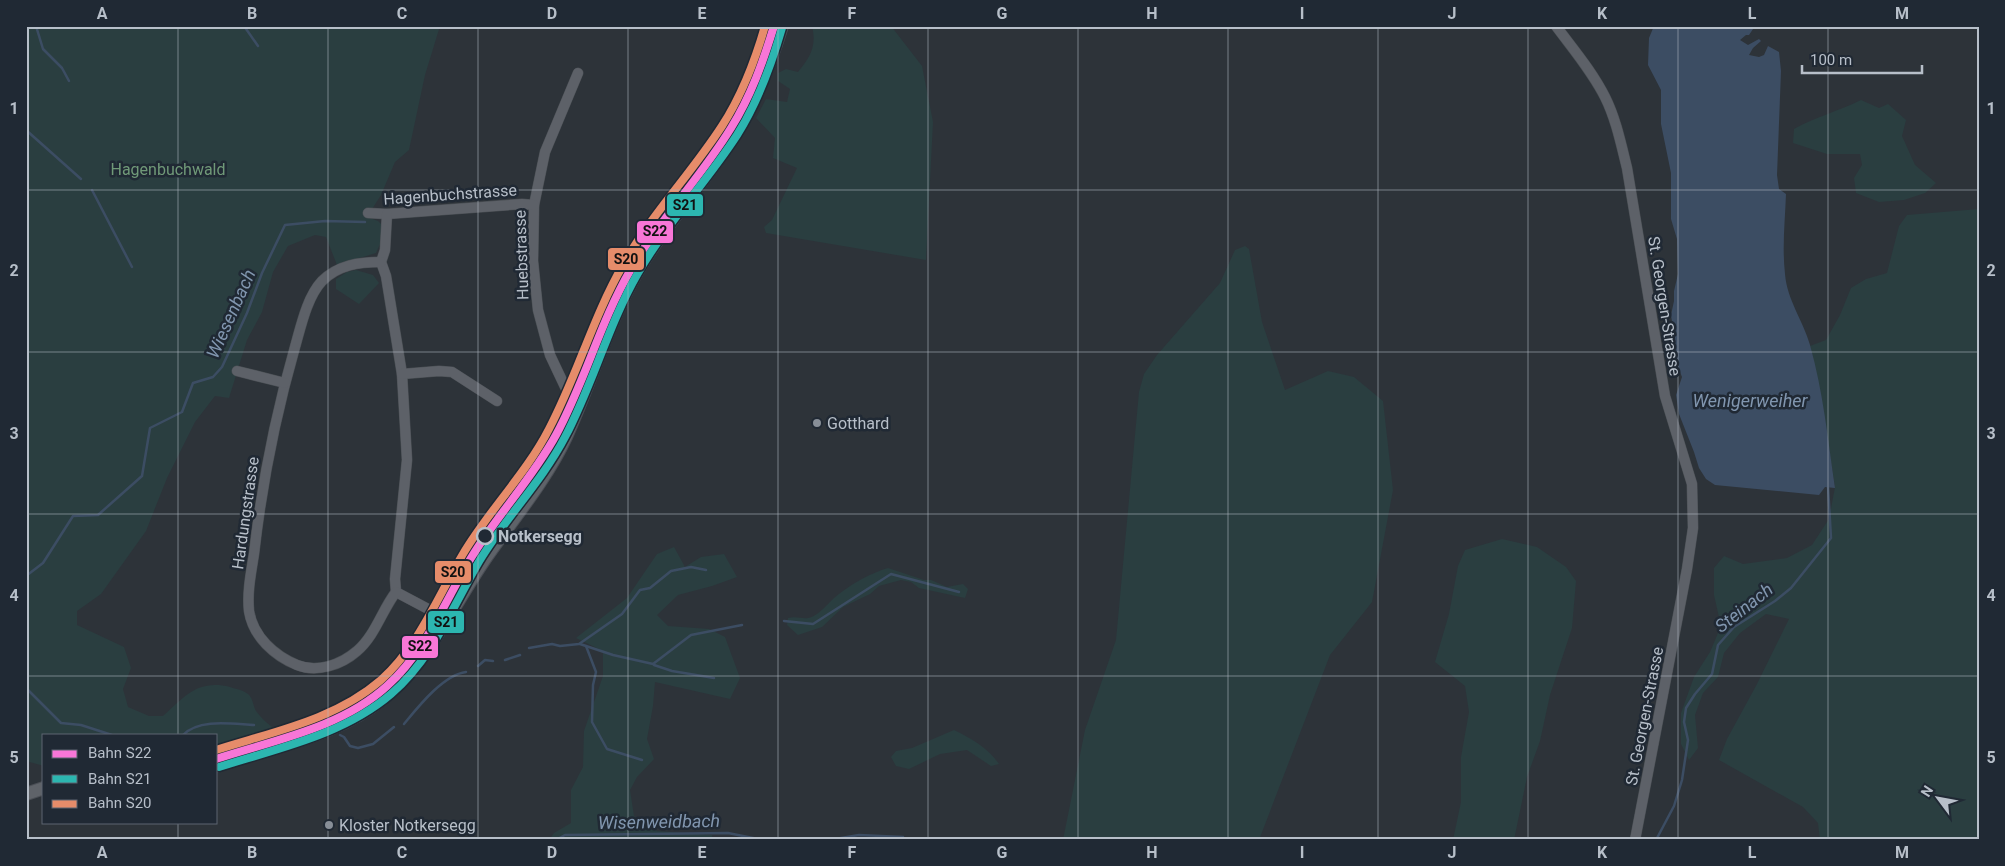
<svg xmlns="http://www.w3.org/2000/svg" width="2005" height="866" font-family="Roboto,sans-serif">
<rect width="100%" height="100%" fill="#2d3339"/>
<g fill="#2a3e40">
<path d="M26,26H440L425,75L409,150L395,162L381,195L367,217L378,221L382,225L380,244L376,253L337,265L326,237L315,235L288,246L273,272L262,312L247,340L229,398L215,396L195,422L167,478L146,531L101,594L77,611V625L124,647L131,668L123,689L128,707L149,716H163C185,696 198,679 230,687C236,689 243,690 248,694C253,698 253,706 256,711C262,719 269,725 276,730V735L216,756V735H44V766L26,761Z"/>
<path d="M812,26H891L922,66L933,122L926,260L766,233L764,227L772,220L797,168L773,158L775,138L756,118L766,99L787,102L790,89L778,81V73L786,69L798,72C810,57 817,47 812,26Z"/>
<path d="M1861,100L1879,108L1888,104L1906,120L1902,136L1915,165L1936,183L1925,193L1904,200L1879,202L1856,193L1854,178L1862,165L1860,154H1827L1793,143L1794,129C1815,117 1839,111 1861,100Z"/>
<polygon points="1979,209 1979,840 1820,840 1818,823 1803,807 1719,760 1727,739 1757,684 1789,619 1766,614 1740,633 1724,653 1718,677 1703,693 1695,715 1698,748 1689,760 1681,744 1681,713 1694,677 1710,652 1721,626 1714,595 1714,568 1724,556 1743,564 1787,558 1812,545 1829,519 1835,487 1821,399 1810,346 1826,340 1840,315 1851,288 1866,279 1887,273 1899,226 1907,215"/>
<polygon points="1245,246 1249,249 1262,322 1285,390 1328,371 1354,377 1383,401 1393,490 1372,602 1330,655 1259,840 1063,840 1085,730 1116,640 1139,392 1144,374 1157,355 1220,283 1235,250"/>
<polygon points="356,270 373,275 379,283 359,304 336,289 336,279 347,272"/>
<polygon points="1502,539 1537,547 1566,567 1576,581 1572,628 1550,695 1540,741 1527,777 1514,840 1453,840 1461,802 1461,757 1469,712 1465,686 1435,662 1449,614 1458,566 1465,550"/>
<polygon points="674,547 685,567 701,557 724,554 737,577 712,586 678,595 657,615 668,626 709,629 725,637 740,678 730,699 655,682 653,706 647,739 654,759 637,777 630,790 634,816 657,831 712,835 713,840 549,840 554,833 571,823 571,790 583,767 584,731 603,676 603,651 576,638 627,598 657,554"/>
<path d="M888,568L924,580H931L947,587L963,584L968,589L965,598L919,588L911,582L901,580L879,586L870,594L843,607L822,627L798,635L787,625L788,618C796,616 802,619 808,618C820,616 830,600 839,594C853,583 871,573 888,568Z"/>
<path d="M954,730C972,739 987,747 999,764L991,766L967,750L940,754L909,769L896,766L891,757L896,751L912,748Z"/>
</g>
<path fill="#3c4d63" d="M1654,26H1755L1749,35H1746L1740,40L1748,45L1759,39L1761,41L1753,48L1749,55L1759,57L1764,55L1768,46L1779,52L1781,71L1777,175L1779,189L1786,194C1785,221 1782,247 1785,274C1787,300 1803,320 1810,345C1823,391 1828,440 1835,488L1825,487L1819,495L1715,485L1706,479L1699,468L1694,452L1679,414L1676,395L1682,377L1678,367L1674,362L1675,346L1671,341V334L1673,328L1671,315L1674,301V291L1678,274L1677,239L1671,219V173L1661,124V90L1648,65L1649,38Z"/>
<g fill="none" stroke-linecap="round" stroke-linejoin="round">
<g stroke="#3c4d63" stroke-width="2.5">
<polyline points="36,26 43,49 62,68 69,81"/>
<polyline points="244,26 258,46"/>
<polyline points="26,130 81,179"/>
<polyline points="92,190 132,267"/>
<polyline points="26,576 43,563 73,516 98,515 142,476 150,428 182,412 193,383 213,377 222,367 247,313 262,273 285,225 325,221 365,222"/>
<polyline points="784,621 813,624 891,574 959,592"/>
<polyline points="580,644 613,655 653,664 691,635 742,625"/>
<polyline points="586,646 596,672 593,685 592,722 607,749 642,760"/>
<polyline points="529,648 552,644 560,646 579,644 622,614 640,590 650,588 671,571 691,567 706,570"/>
<polyline points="505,660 520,655"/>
<polyline points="654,665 672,671 714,678"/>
<polyline points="478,666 485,660 493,661"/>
<polyline points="26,688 61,723 81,725 112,735"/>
<path d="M404,724C418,707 443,675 466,672"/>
<path d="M183,735C199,718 233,724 254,725"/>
<polyline points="340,735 344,737 350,746 358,748 373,744 394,727"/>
<polyline points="556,840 565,835 728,833 763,840"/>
<polyline points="829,840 859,835 903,837"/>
<polyline points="1656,840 1674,806 1682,780 1688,740 1684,722 1686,708 1695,694 1712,674 1718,645 1734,627 1775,601 1791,588 1831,538 1828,486"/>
</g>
<g stroke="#4a4f54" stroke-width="11">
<g id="minor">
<path d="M1556,26C1573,49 1592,71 1605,97C1616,119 1621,144 1627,168L1665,396L1692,484L1693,528L1687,569L1635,840"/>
<polyline points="578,73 545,152 534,205 533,261 538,310 550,355 567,391 581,401"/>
<polyline points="368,213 387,214 522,204 534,205"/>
<polyline points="387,214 385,250 381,262 386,276 402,374 407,460 395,579 396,592 447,619"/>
<path d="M381,262C359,262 338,265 322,281C307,297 301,326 295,347C275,417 262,482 254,554C251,573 247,592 249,611C253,637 275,656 297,665C317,673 341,665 357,651C375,636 382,610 396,592"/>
<polyline points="237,371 285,383"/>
<polyline points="402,374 439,371 452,372 497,401"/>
</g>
</g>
<g stroke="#4b4f56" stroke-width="14">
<g id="major">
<path d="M216,766C271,745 336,737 382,699C426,663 452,608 483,562C511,521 545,482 566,437C591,382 607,324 637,272C662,228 697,191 725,149C751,111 768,71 782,26"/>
<polyline points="26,794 44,788"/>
</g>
</g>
<use href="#minor" stroke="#5d6168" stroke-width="10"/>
<use href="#major" stroke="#5f6369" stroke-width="12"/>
<polyline stroke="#61656b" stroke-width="2.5" stroke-dasharray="5 5" stroke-linecap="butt" points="444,605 535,477 568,412"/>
<g stroke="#202934" stroke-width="11">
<path id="rail-1" d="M216,759C274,740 341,728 387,686C426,651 445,601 471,558C497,515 532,479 556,435C585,382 600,322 631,269C660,219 701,177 731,128C751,96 763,62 774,26"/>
</g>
<g stroke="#202934" stroke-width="11">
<path id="rail-2" d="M219,767C278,748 343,735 391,694C431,660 452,609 477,565C503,520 541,483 565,437C593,384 608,325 638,273C666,224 706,183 737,135C758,102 771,66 782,28"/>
</g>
<g stroke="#202934" stroke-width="11">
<path id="rail-3" d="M216,750C272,732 335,720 381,680C419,646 438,596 463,554C489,510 526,474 549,429C577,376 593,317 623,265C651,215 691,174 722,126C742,95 755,61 765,26"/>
</g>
<use href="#rail-1" stroke="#f876d7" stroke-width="8"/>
<use href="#rail-2" stroke="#2cb6b0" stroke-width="8"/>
<use href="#rail-3" stroke="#e68c6a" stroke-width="8"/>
</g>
<path fill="none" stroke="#b7bfc9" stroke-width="1" stroke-opacity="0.55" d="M178,26V735M328,26V840M478,26V840M628,26V840M778,26V840M928,26V840M1078,26V840M1228,26V840M1378,26V840M1528,26V840M1678,26V840M1828,26V840M26,190H1979M26,352H1979M26,514H1979M26,676H1979M178,822V840"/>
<g fill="#878e97" stroke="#202934" stroke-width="2">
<circle cx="817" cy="423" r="5"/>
<circle cx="329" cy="825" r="5"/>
</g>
<circle fill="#202934" stroke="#b7bfc9" stroke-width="2.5" cx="485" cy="536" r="8"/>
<g text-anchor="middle" stroke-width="5" stroke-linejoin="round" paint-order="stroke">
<g font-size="16" fill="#709978" stroke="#202934">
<text x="168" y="175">Hagenbuchwald</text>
</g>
<g font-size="16" fill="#b7bfc9" stroke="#202934">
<text transform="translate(450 194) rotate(-4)" y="6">Hagenbuchstrasse</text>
<text transform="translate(521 255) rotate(-92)" y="6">Huebstrasse</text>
<text transform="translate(1665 306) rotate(81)" y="6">St. Georgen-Strasse</text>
<text transform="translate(245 513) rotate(-82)" y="6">Hardungstrasse</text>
<text transform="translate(1644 716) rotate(-79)" y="6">St. Georgen-Strasse</text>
</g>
<g font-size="16" fill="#b7bfc9" stroke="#202934" text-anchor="start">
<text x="827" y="429">Gotthard</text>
<text x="339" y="831">Kloster Notkersegg</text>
</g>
<g font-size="16" font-weight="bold" fill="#b7bfc9" stroke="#202934" text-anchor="start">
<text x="498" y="542">Notkersegg</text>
</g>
<g font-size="18" font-style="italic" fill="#8196af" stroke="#202934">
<text transform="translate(231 314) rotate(-66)" y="6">Wiesenbach</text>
<text x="1750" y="407">Wenigerweiher</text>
<text transform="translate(1744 608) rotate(-38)" y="6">Steinach</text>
<text transform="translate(659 822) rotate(-1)" y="6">Wisenweidbach</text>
</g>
</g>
<g stroke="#202934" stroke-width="2">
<rect x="666" y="193" width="38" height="24" rx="5" fill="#2cb6b0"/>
<rect x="636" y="220" width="38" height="24" rx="5" fill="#f876d7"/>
<rect x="607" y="247" width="38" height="24" rx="5" fill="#e68c6a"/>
<rect x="434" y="560" width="38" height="24" rx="5" fill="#e68c6a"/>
<rect x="427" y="610" width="38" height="24" rx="5" fill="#2cb6b0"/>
<rect x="401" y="635" width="38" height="24" rx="5" fill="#f876d7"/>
</g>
<g font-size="14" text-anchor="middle" font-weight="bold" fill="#111">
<text x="685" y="210">S21</text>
<text x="655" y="236">S22</text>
<text x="626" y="264">S20</text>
<text x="453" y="577">S20</text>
<text x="446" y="627">S21</text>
<text x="420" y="651">S22</text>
</g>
<rect width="2005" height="866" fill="none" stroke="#202934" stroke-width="55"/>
<rect x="42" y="734" width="175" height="90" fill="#202934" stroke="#5c6570"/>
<rect x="52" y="750" width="25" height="8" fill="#f876d7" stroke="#5c6570"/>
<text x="88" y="758" font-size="15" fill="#b7bfc9">Bahn S22</text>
<rect x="52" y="775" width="25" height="8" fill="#2cb6b0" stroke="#5c6570"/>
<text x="88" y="784" font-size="15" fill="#b7bfc9">Bahn S21</text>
<rect x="52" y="800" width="25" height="8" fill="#e68c6a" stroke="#5c6570"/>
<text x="88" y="808" font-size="15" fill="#b7bfc9">Bahn S20</text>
<g transform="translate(1938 798) rotate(302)" stroke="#202934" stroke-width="4" paint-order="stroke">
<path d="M0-4L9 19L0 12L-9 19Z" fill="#b7bfc9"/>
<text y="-8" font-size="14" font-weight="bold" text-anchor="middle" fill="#b7bfc9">N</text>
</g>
<path d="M1802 65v8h120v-8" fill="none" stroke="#b7bfc9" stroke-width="2.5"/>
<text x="1810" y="65" font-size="15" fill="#b7bfc9" stroke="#202934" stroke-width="4" paint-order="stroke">100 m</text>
<rect x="28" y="28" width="1950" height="810" fill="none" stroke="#b7bfc9" stroke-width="2"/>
<g font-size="16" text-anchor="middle" font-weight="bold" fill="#b7bfc9">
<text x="102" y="19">A</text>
<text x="252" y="19">B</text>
<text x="402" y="19">C</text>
<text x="552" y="19">D</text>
<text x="702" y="19">E</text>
<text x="852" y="19">F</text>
<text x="1002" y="19">G</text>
<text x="1152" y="19">H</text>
<text x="1302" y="19">I</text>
<text x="1452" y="19">J</text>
<text x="1602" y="19">K</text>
<text x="1752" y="19">L</text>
<text x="1902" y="19">M</text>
<text x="14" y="114">1</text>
<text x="1991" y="114">1</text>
<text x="14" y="276">2</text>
<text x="1991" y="276">2</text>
<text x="14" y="439">3</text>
<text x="1991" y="439">3</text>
<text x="14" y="601">4</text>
<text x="1991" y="601">4</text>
<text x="14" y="763">5</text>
<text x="1991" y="763">5</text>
<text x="102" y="858">A</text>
<text x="252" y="858">B</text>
<text x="402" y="858">C</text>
<text x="552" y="858">D</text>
<text x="702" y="858">E</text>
<text x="852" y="858">F</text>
<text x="1002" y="858">G</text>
<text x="1152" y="858">H</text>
<text x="1302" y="858">I</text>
<text x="1452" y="858">J</text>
<text x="1602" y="858">K</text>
<text x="1752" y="858">L</text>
<text x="1902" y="858">M</text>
</g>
</svg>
